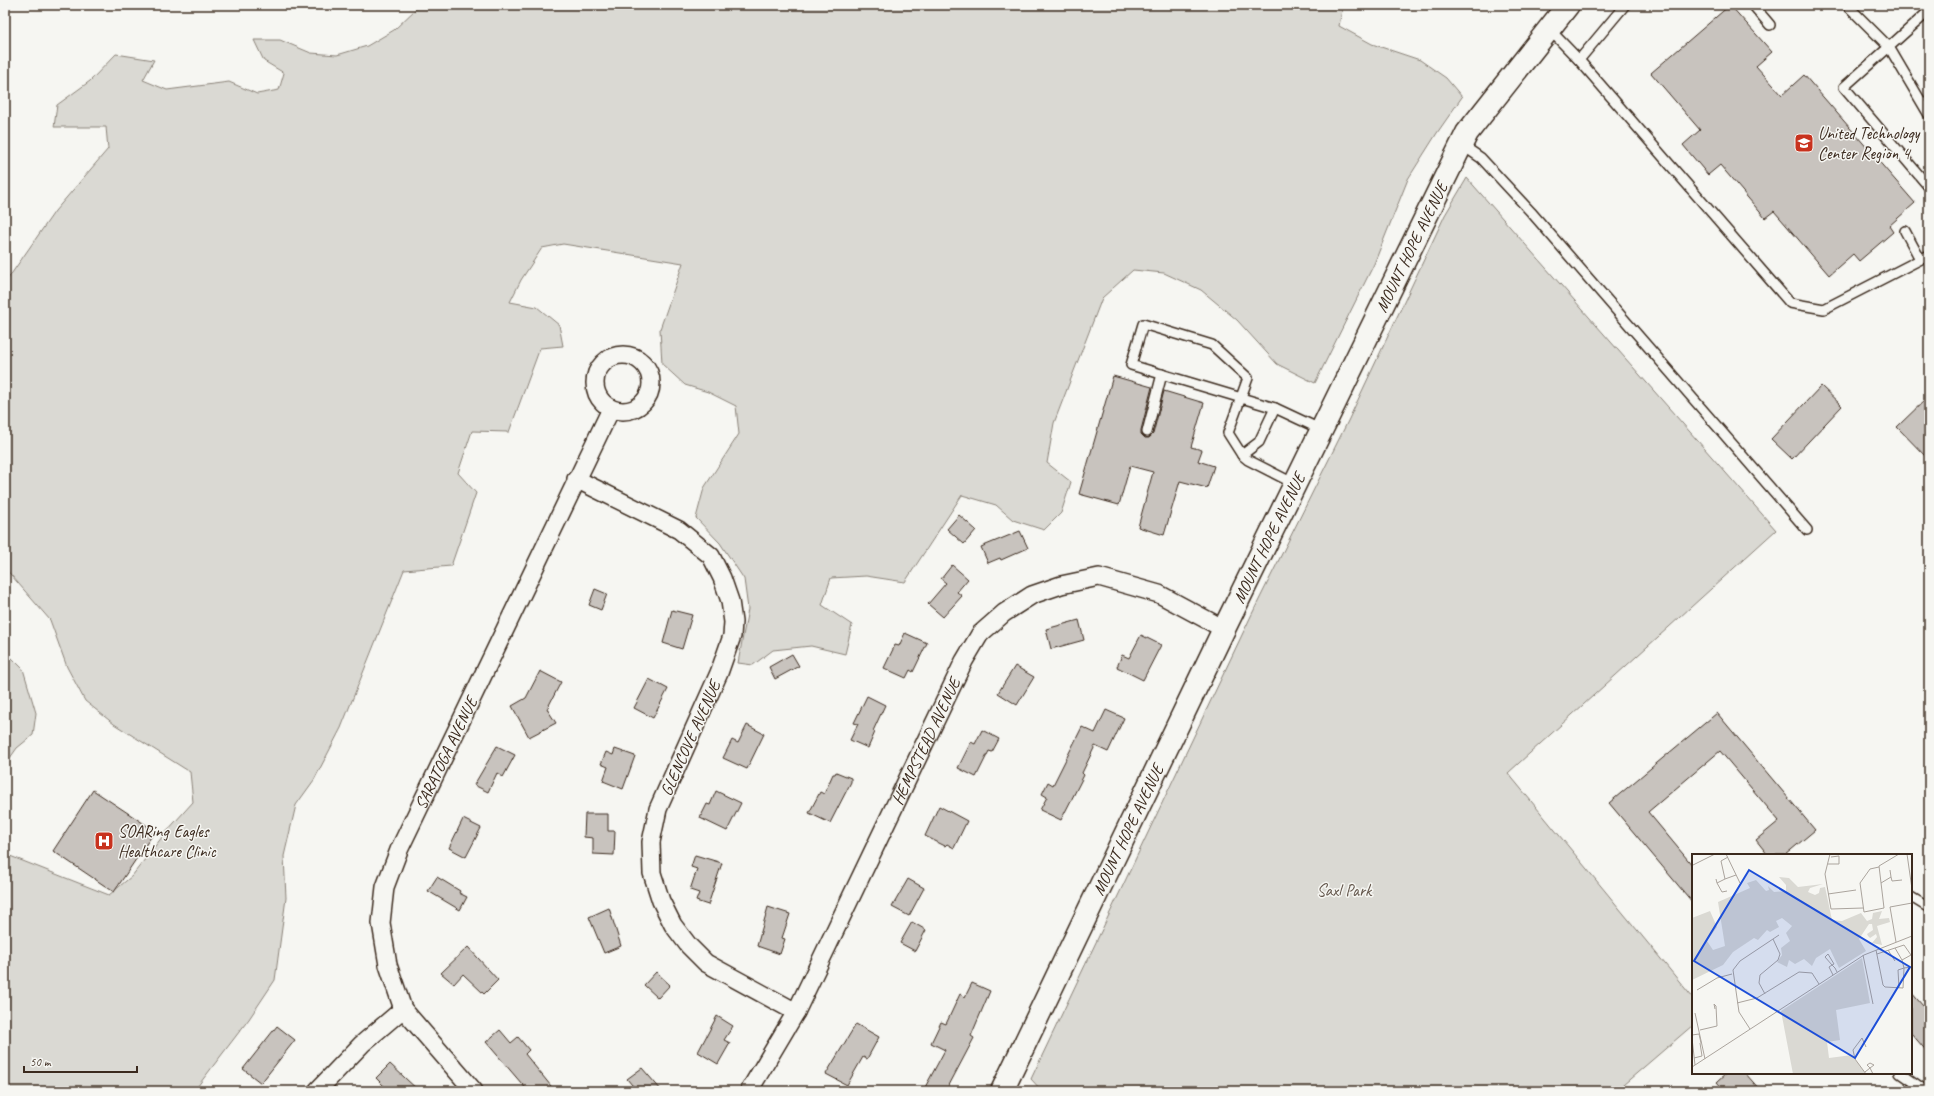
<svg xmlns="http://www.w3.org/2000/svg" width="1934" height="1096" font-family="Caveat,sans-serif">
<rect width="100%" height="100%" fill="#f6f6f2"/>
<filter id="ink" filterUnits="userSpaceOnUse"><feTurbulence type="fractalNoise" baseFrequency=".025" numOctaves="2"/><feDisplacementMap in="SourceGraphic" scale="8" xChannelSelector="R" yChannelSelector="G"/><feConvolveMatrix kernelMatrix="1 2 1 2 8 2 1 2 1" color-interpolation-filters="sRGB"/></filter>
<g filter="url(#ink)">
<g fill="#dad9d3" stroke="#8a8278">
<polygon points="420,5 1343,5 1339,26 1372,44 1420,60 1446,78 1462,97 1437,133 1408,179 1374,264 1315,383 1277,364 1237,320 1201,290 1164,273 1133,270 1102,298 1054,423 1047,463 1071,482 1061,513 1044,530 1013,520 996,505 962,495 905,582 866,576 831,578 822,605 852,625 845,654 811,646 773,650 753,665 738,663 748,609 744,579 720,543 696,518 704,488 739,434 736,406 708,392 685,385 662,364 660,329 683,263 563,244 542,248 521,280 510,302 537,307 559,325 563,346 540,348 509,432 472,431 458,473 476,493 451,566 404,570 341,728 314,780 296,805 284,856 286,898 275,980 249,1019 194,1091 5,1091 5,854 109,895 132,876 166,832 193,802 190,772 114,724 85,701 67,667 50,620 5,568 5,283 55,211 108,149 106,127 54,127 57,105 90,81 116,54 154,60 143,80 167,90 229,82 257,94 279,90 284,73 264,61 254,40 280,40 311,53 337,55 367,46 394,30"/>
<polygon points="1467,178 1776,530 1508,773 1693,998 1693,1025 1616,1091 1042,1091 1031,1079 1251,616 1348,421 1445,215"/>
<polygon points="5,651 23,669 36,713 33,735 17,748 5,765"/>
</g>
<g fill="#c8c3be" stroke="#3b2a1e">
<polygon points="1730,5 1772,52 1756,66 1782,95 1804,75 1915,203 1889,226 1893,232 1859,261 1853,254 1829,275 1774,211 1765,218 1720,165 1708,175 1683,145 1700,130 1651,73"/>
<polygon points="1113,376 1152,387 1141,430 1141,434 1145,438 1149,438 1153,434 1164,391 1204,403 1191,447 1202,450 1198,461 1214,466 1207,488 1180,481 1164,535 1138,527 1153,472 1130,466 1119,505 1079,494"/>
<polygon points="1821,386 1842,406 1792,459 1771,439"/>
<polygon points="1929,396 1929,460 1897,427"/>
<polygon points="959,515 976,530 964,544 947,529"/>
<polygon points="1020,531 1028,548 1001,560 1000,558 988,563 981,547"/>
<polygon points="952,565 968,579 957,592 962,596 943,617 928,604 946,583 941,579"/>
<polygon points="595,589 607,594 601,610 589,605"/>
<polygon points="672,610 692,615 682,649 663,643"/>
<polygon points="1079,620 1084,640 1051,649 1046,629"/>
<polygon points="905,633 927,643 913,672 910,670 906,678 884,668 895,645 899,646"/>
<polygon points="1141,635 1161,645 1143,680 1117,667 1122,655 1129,658"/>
<polygon points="792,654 799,666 775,679 769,667"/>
<polygon points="1015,666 1034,677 1017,705 998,693"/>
<polygon points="540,671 561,682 547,709 556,723 529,737 512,706 526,698"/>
<polygon points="649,679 668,689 653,718 634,708"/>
<polygon points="867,696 885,705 873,731 875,732 868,748 850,740 858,724 854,723"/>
<polygon points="1106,710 1124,718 1108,752 1095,746 1082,773 1084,775 1061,820 1040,810 1047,797 1042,794 1048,782 1053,785 1082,727 1095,733"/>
<polygon points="1717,713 1815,830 1785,855 1768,855 1756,840 1779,821 1720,751 1648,812 1693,866 1693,903 1609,803"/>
<polygon points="747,725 764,734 747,769 723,758 732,740 738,743"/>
<polygon points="982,730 999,739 992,752 989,751 976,777 958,768 971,742 975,744"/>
<polygon points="497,746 515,755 503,777 497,773 488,792 474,785"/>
<polygon points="615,749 635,756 623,789 603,781 608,767 601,764 606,752 613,755"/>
<polygon points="836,772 851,778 851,782 830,823 809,813 820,792 824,794 833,774 835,774"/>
<polygon points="93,790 155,831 114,892 53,851"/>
<polygon points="716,791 741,803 727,831 700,818 707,804 710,805"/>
<polygon points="939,806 967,821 954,848 947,844 945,846 925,836"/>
<polygon points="585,814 608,814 608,831 615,831 614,855 593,854 593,838 584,837"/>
<polygon points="463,819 481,828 466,857 449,848"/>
<polygon points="695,855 722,863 708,905 696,901 699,893 690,890 697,869 691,867"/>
<polygon points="437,877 460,891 459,893 467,897 460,910 428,891"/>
<polygon points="908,879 924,888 909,916 892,907"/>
<polygon points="768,907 790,914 782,938 785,939 780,954 757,946"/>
<polygon points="609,908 621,946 604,953 589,917"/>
<polygon points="912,922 926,930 915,951 900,943"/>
<polygon points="468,947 498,980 484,994 463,974 454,984 441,973"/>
<polygon points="656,972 670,985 658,998 644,985"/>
<polygon points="972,983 990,991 971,1036 974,1038 946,1091 923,1091 945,1050 931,1043 941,1022 946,1024 960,994 965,997"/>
<polygon points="1911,992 1929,1013 1929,1054 1911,1033"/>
<polygon points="717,1016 733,1026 724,1040 730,1043 718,1064 698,1052"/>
<polygon points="856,1024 879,1037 867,1059 863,1057 847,1085 826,1074"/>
<polygon points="277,1026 295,1040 261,1083 243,1069"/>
<polygon points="500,1030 511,1043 518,1037 529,1050 525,1054 555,1091 528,1091 486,1042"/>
<polygon points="390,1064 419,1091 389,1091 376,1078"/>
<polygon points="642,1068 662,1091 637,1091 627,1079"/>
<polygon points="1727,1073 1745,1073 1761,1091 1725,1091 1717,1082"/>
</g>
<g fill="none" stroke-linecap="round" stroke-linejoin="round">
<g stroke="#3b2a1e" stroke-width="12">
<g id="lane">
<polyline points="1753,5 1770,25"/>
<polyline points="1847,5 1889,47 1844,87 1929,187"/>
<polyline points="1929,11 1889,47 1929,115"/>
<polyline points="1549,29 1579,60 1790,303 1824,309 1929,255"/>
<polyline points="1579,60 1625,5"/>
<polyline points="1462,145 1481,158 1531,212 1807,530"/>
<polyline points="1905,231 1920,259"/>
<polyline points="1147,432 1162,374"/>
<polyline points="1242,455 1259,442 1275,408"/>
<polyline points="1295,484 1248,460 1242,455 1228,433 1248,378 1212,345 1143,324 1131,365 1275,408 1322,430"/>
<polyline points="1911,897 1929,908"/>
<polyline points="1900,1073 1926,1091"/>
</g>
</g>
<g stroke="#3b2a1e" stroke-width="20">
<g id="street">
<circle cx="623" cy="383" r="28"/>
<polyline points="576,479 679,530 711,556 722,578 730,601 733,622 732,636 719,673 658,809 651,842 652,873 661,901 673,925 689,946 706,963 796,1012"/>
<polyline points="317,1091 362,1044 403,1009"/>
<path id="s1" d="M474,1091L403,1009L388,965L381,923L385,887L399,850L611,409"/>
<path id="s2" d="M749,1091L796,1012L964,661L980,634L1004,613L1032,595L1061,585L1099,577L1159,594L1224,629"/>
</g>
</g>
<g stroke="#3b2a1e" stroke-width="25">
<g id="secondary">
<path id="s3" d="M1002,1091L1224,629L1467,133L1568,5"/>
</g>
</g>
<use href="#lane" stroke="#f6f6f2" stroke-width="9"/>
<use href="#street" stroke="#f6f6f2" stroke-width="17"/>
<use href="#secondary" stroke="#f6f6f2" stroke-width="22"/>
</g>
</g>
<defs>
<g id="school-square" transform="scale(1)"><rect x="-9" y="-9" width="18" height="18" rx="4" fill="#c8321e" stroke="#f6f6f2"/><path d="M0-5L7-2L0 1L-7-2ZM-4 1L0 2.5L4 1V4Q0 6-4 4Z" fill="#fff"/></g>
<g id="hospital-square" transform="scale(1)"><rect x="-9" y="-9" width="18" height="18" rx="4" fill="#c8321e" stroke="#f6f6f2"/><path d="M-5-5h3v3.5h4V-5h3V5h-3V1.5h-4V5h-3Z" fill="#fff"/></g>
</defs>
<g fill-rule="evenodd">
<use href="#school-square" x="1804" y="143"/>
<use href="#hospital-square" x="104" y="841"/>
</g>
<g text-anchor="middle" stroke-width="3" stroke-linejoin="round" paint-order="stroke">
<g font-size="17" fill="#3b2a1e" stroke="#f6f6f2" text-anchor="start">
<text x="1818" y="139">United Technology<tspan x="1818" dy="20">Center Region 4</tspan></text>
<text x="118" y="837">SOARing Eagles<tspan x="118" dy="20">Healthcare Clinic</tspan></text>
</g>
<g font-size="17" fill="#3b2a1e" stroke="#f6f6f2">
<text dy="6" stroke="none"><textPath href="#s3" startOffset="938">MOUNT HOPE AVENUE</textPath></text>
<text dy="6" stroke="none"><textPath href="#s3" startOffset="614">MOUNT HOPE AVENUE</textPath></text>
<text transform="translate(690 738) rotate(-66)" y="6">GLENCOVE AVENUE</text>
<text dy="6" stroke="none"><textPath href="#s2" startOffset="392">HEMPSTEAD AVENUE</textPath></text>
<text dy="6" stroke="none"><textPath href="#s1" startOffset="381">SARATOGA AVENUE</textPath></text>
<text dy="6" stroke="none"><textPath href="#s3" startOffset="290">MOUNT HOPE AVENUE</textPath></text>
</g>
<g font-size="17" fill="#63564b" stroke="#f6f6f2">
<text x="1344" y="896">Saxl Park</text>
</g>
</g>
<g transform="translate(1692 854)">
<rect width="220" height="220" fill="#f6f6f2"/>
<path d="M87,23L97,24L106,33L131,30L118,34L116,38L123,41L127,39L128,34L133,33L140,66L150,67L169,59L175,67L180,65L181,59L190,57L187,65L197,64L198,68L185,72L190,91L180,89L185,83L184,80L178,84L176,82L175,80L181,76L180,70H177L167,85L174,97L147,114L138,95L124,104L120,112L112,105L103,110L97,106L95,113L85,108L90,101L89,94L98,87L94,79L100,72L90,64L84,67L87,73L78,78L75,76L66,86L62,84L41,98L31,111L0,126V64L18,57L25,73L15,87L21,96L33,92L26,48L58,34L55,29L64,26L74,37L77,36L76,32L82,38L94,37V31ZM170,104L178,149L144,156L148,186L135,188L137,204L160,201L174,220H101L89,157Z" fill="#dad9d3"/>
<path fill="none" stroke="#aba49d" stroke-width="1" d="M34,0L48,29M138,0L133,20L139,55L171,54M215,0L220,35M36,3L29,7L33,25L44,21M136,10H147V2L139,3M1,11L23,0M187,13L178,15L168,29L172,58L192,54L187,12L207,0M199,23L200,27L210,26M24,25L25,29L33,25M25,29L30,38L35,37M189,29L199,23L198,16M136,40L164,36M204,88L198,53L220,49M203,94L210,106M184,96L191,131L193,133L211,134L212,114L220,113M196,96L203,107M185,100L212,91L219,101L210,106L212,114L206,116L207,134M171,101L181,150M141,121L137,113L140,111L142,110L136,100L133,103L140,111L143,114L145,118M5,136L25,124L40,120M73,140L67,129L68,121L86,106L88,100L81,85M45,149L65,144L107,118L120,119L127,130M3,159L13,205M58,175L47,158L41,116L48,107L87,81M8,176L25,172L24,152L22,150L23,155M0,181L7,180L9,189M0,184L3,211M174,193L170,184L161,196L163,205L174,220M2,204L10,202L8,189M0,213L172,101L220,82M173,218L178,214L182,211L178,209L175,211L178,214L181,220"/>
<path fill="#1d4ed8" fill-opacity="0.15" stroke="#1d4ed8" stroke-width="2" d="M57,16L218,113L163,204L2,107Z"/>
<rect width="220" height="220" fill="none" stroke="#3b2a1e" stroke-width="2"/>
</g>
<rect width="1934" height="1096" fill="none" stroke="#f6f6f2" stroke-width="20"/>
<rect x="10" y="10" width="1914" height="1076" fill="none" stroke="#3b2a1e" stroke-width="1.5" filter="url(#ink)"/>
<path d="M24 1066v6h113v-6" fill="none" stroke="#3b2a1e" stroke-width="2"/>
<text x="30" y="1066" font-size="12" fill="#3b2a1e" stroke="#f6f6f2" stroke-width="3" paint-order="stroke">50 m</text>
</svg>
